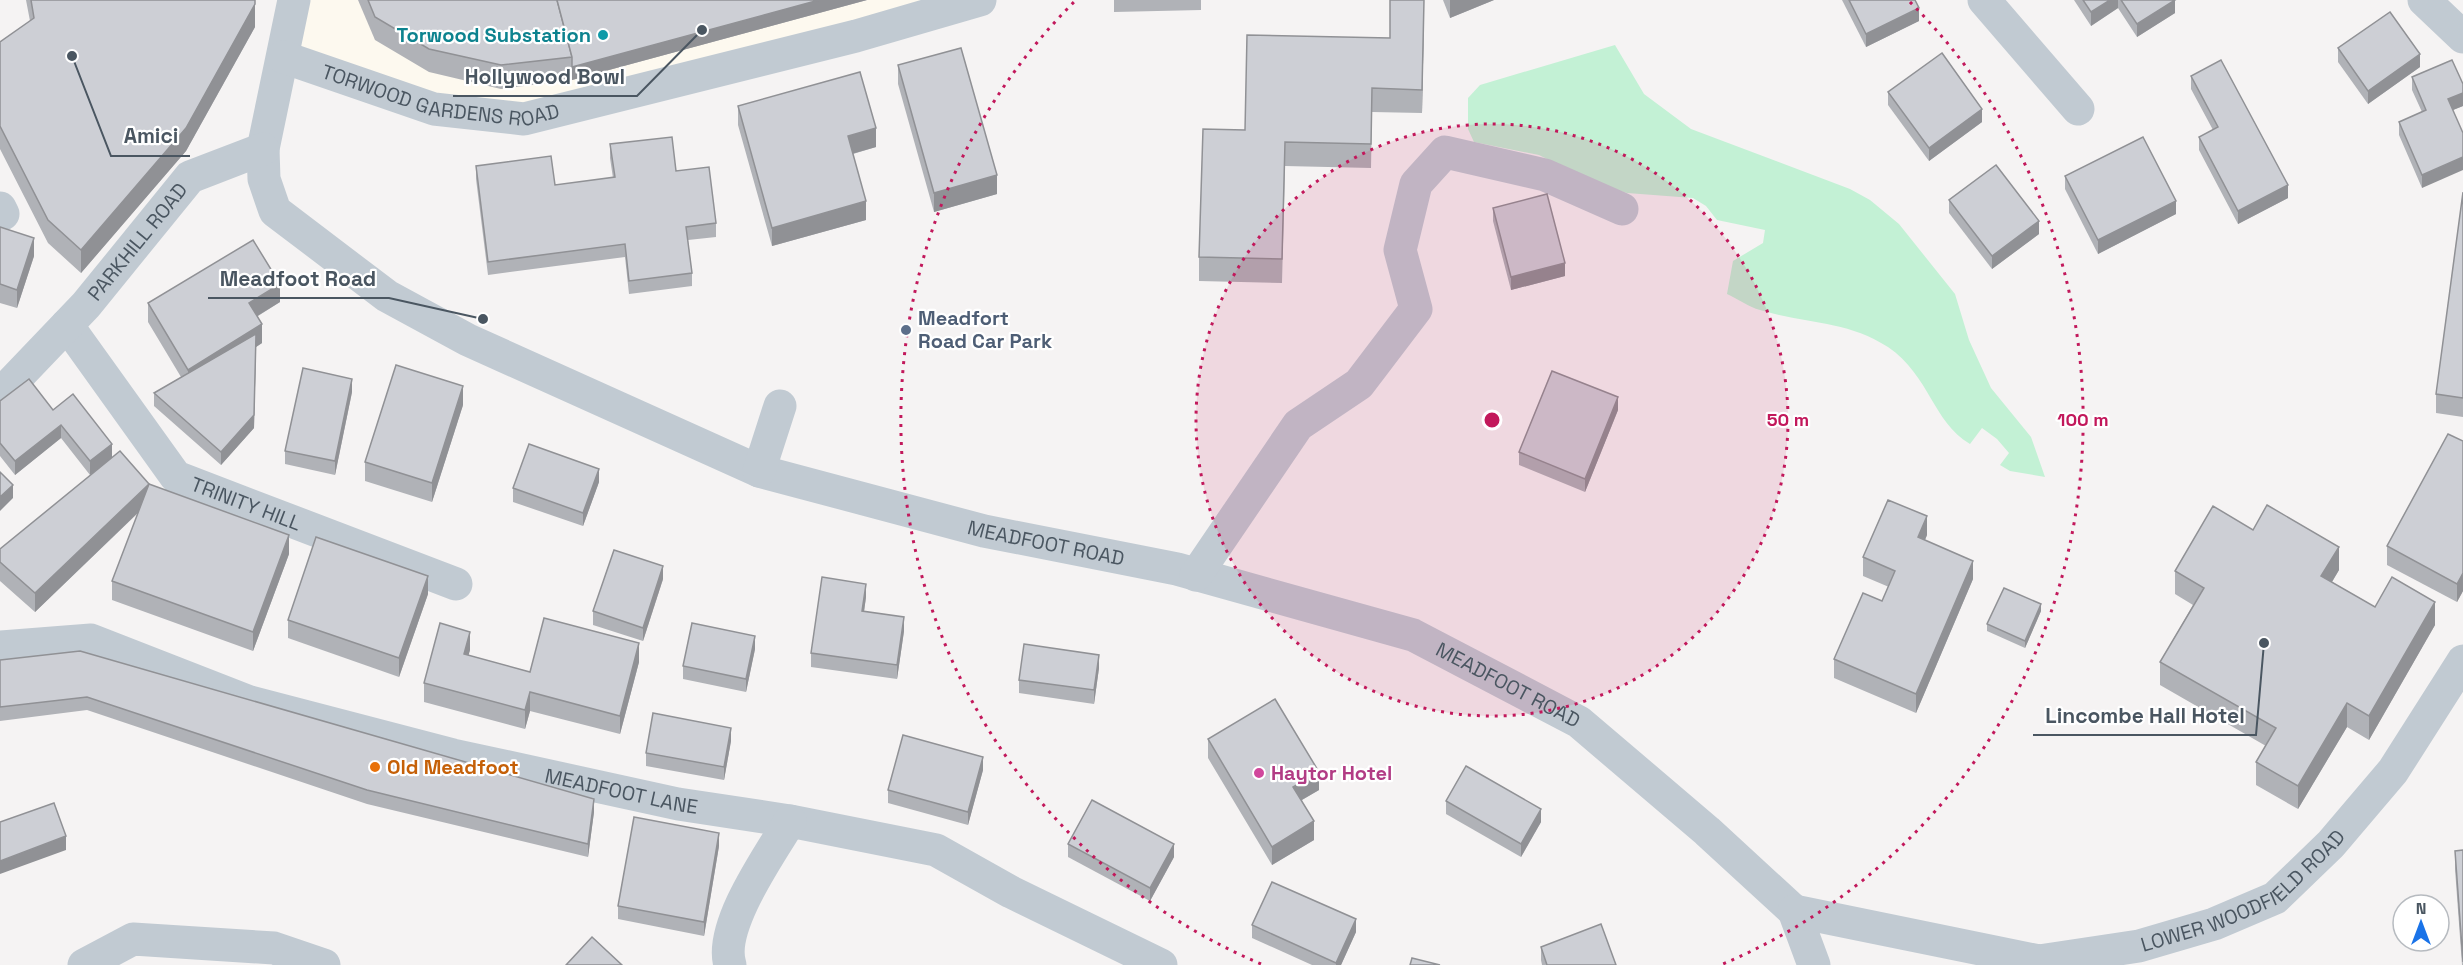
<svg xmlns="http://www.w3.org/2000/svg" width="2463" height="965" font-family="'Space Grotesk',sans-serif">
<rect width="100%" height="100%" fill="#f5f3f3"/>
<polygon fill="#fdf9ef" points="294,0 980,0 524,119 283,57"/>
<path fill="#c3f1d5" d="M1615,45L1644,94L1691,129L1850,189L1870,200L1899,224L1955,294L1969,340L1991,388L2031,437L2045,477L2010,471L2000,465L2009,453L1997,439L1982,428L1970,444C1932,421 1930,376 1888,347C1846,320 1806,324 1760,310C1749,307 1738,299 1727,294L1733,261L1763,243L1765,230L1717,220L1706,206L1693,198L1627,193L1599,185L1539,155L1474,142L1468,129V98L1480,85Z"/>
<g fill="none" stroke-linecap="round" stroke-linejoin="round">
<g stroke="#c1cad2" stroke-width="33">
<path id="s1" d="M294,0L263,149L264,179L275,211L387,296L468,340L759,471L984,531L1177,569L1413,635L1579,722L1707,831L1794,911L1814,965"/>
<polyline points="1984,0 2078,109"/>
<polyline points="2424,0 2463,37"/>
<path id="s2" d="M283,57L434,109L524,119L856,36L980,0"/>
<polyline points="0,208 3,214"/>
<path id="s3" d="M67,325L176,477L456,584"/>
<path id="s4" d="M0,395L86,305L190,177L263,149"/>
<polyline points="759,471 780,406"/>
<polyline points="1196,575 1298,425 1359,384 1416,309 1400,250 1416,184 1445,152 1545,175 1622,209"/>
<path id="s5" d="M0,647L91,640L250,702L453,755L678,804L790,821L936,850L1011,892L1161,965"/>
<path id="s6" d="M1794,911L2039,961L2139,946L2214,924L2275,898L2331,844L2393,771L2463,661"/>
<polyline points="84,965 133,939 274,948 324,965"/>
<path d="M730,965C718,927 770,854 790,821"/>
</g>
</g>
<g fill="#b0b2b7">
<polygon points="26,0 255,0 255,27 186,151 81,273 48,243 0,149 0,42 30,21"/>
<polygon points="358,0 867,0 572,80 501,89 429,72 375,40"/>
<polygon points="1114,0 1201,0 1201,10 1114,12"/>
<polygon points="1443,0 1494,0 1450,18"/>
<polygon points="1842,0 1915,0 1919,21 1866,47"/>
<polygon points="2074,0 2175,0 2175,13 2137,37 2118,8 2091,26"/>
<polygon points="1424,17 1422,113 1372,112 1371,168 1285,166 1282,283 1199,281 1199,257 1245,130"/>
<polygon points="2338,48 2420,67 2368,104 2338,62"/>
<polygon points="898,65 997,194 934,212 898,84"/>
<polygon points="2191,76 2288,198 2238,224 2199,150 2199,137 2213,130 2191,89"/>
<polygon points="2412,77 2463,84 2463,106 2453,110 2422,188 2399,135 2399,122 2422,112 2412,90"/>
<polygon points="1888,92 1982,122 1929,161 1888,105"/>
<polygon points="738,106 876,147 853,154 866,220 772,246 738,125"/>
<polygon points="610,144 676,171 716,223 716,237 688,240 692,273 692,286 629,294 625,257 488,275 476,179 476,166 555,185 613,178 610,158"/>
<polygon points="2065,176 2176,214 2098,254 2065,189"/>
<polygon points="2463,192 2463,417 2436,413 2436,394"/>
<polygon points="1949,200 2039,234 1992,269 1949,213"/>
<polygon points="1493,208 1565,276 1511,290 1493,221"/>
<polygon points="0,227 34,256 17,308 0,303"/>
<polygon points="280,302 258,316 262,343 256,347 254,428 221,465 154,406 154,393 181,377 148,322 148,303"/>
<polygon points="352,392 335,475 285,464 285,451"/>
<polygon points="0,401 53,410 112,458 90,475 61,438 15,475 0,456"/>
<polygon points="463,405 432,502 365,481 365,462"/>
<polygon points="1618,410 1585,492 1519,465 1519,452"/>
<polygon points="2463,441 2463,591 2457,602 2387,565 2387,546"/>
<polygon points="599,482 583,526 513,502 513,488"/>
<polygon points="149,484 289,554 253,651 112,600 112,581 138,513 35,612 0,581 0,549"/>
<polygon points="2253,530 2339,570 2332,582 2375,607 2435,625 2369,740 2347,727 2298,809 2256,785 2256,762 2266,746 2160,685 2160,662 2193,605 2175,594 2175,571"/>
<polygon points="1927,535 1925,540 1973,579 1916,713 1834,678 1834,659 1882,601 1889,587 1863,576 1863,557"/>
<polygon points="663,579 643,641 593,625 593,611"/>
<polygon points="428,594 399,677 288,638 288,620"/>
<polygon points="866,597 864,612 904,631 897,679 811,667 811,653"/>
<polygon points="2041,611 2025,648 1987,631 1987,624"/>
<polygon points="755,649 746,692 683,679 683,666"/>
<polygon points="470,650 468,655 530,672 639,662 620,734 530,711 525,729 424,702 424,683"/>
<polygon points="0,660 594,812 588,857 367,804 87,710 0,721"/>
<polygon points="1099,668 1094,704 1019,693 1019,680"/>
<polygon points="1208,739 1319,790 1302,800 1314,840 1272,865 1208,758"/>
<polygon points="731,741 724,780 646,766 646,753"/>
<polygon points="983,770 968,825 888,803 888,790"/>
<polygon points="1446,801 1541,822 1521,857 1446,814"/>
<polygon points="1068,844 1174,857 1150,901 1068,857"/>
<polygon points="719,846 704,936 618,919 618,906"/>
<polygon points="2455,851 2463,965 2462,965 2455,869"/>
<polygon points="1252,925 1356,932 1341,965 1312,965 1252,938"/>
<polygon points="1541,947 1616,965 1542,965 1541,960"/>
</g>
<g fill="#909195">
<polygon points="819,0 867,0 572,80 572,67"/>
<polygon points="1424,0 1424,17 1422,113 1422,90"/>
<polygon points="1450,0 1494,0 1450,18"/>
<polygon points="2110,0 2118,0 2118,8 2091,26 2091,12"/>
<polygon points="2175,0 2175,13 2137,37 2137,24"/>
<polygon points="255,4 255,27 186,151 81,273 81,250"/>
<polygon points="1919,8 1919,21 1866,47 1866,34"/>
<polygon points="2420,54 2420,67 2368,104 2368,91"/>
<polygon points="2463,93 2463,106 2448,112 2448,99"/>
<polygon points="1982,109 1982,122 1929,161 1929,148"/>
<polygon points="876,128 876,147 848,155 848,136"/>
<polygon points="2463,157 2463,170 2422,188 2422,175"/>
<polygon points="997,175 997,194 934,212 934,193"/>
<polygon points="2288,185 2288,198 2238,224 2238,211"/>
<polygon points="866,201 866,220 772,246 772,228"/>
<polygon points="2176,201 2176,214 2098,254 2098,240"/>
<polygon points="2039,221 2039,234 1992,269 1992,256"/>
<polygon points="34,238 34,256 17,308 17,290"/>
<polygon points="1565,263 1565,276 1511,290 1511,277"/>
<polygon points="280,284 280,302 249,321 249,303"/>
<polygon points="262,324 262,343 256,347 254,428 221,465 221,452 188,389 188,370"/>
<polygon points="352,379 352,392 335,475 335,461"/>
<polygon points="463,386 463,405 432,502 432,483"/>
<polygon points="1618,397 1618,410 1585,492 1585,479"/>
<polygon points="61,425 61,438 15,475 15,461"/>
<polygon points="112,444 112,458 90,475 90,461"/>
<polygon points="599,469 599,482 583,526 583,513"/>
<polygon points="149,484 149,502 35,612 35,593"/>
<polygon points="13,485 13,498 0,511 0,497"/>
<polygon points="1927,516 1927,535 1918,556 1918,537"/>
<polygon points="289,535 289,554 253,651 253,632"/>
<polygon points="2339,547 2339,570 2321,600 2321,576"/>
<polygon points="1973,561 1973,579 1916,713 1916,694"/>
<polygon points="663,566 663,579 643,641 643,628"/>
<polygon points="2463,573 2463,591 2457,602 2457,584"/>
<polygon points="428,576 428,594 399,677 399,658"/>
<polygon points="866,584 866,597 862,625 862,611"/>
<polygon points="2435,602 2435,625 2369,740 2369,716"/>
<polygon points="2041,604 2041,611 2025,648 2025,641"/>
<polygon points="904,617 904,631 897,679 897,665"/>
<polygon points="470,632 470,650 464,673 464,654"/>
<polygon points="755,636 755,649 746,692 746,679"/>
<polygon points="639,643 639,662 620,734 620,716"/>
<polygon points="1099,655 1099,668 1094,704 1094,690"/>
<polygon points="530,692 530,711 525,729 525,710"/>
<polygon points="2347,703 2347,727 2298,809 2298,786"/>
<polygon points="731,728 731,741 724,780 724,767"/>
<polygon points="983,757 983,770 968,825 968,812"/>
<polygon points="1319,772 1319,790 1293,805 1293,787"/>
<polygon points="594,799 594,812 588,857 588,844"/>
<polygon points="1541,809 1541,822 1521,857 1521,844"/>
<polygon points="1314,821 1314,840 1272,865 1272,847"/>
<polygon points="719,833 719,846 704,936 704,922"/>
<polygon points="66,836 66,850 0,874 0,861"/>
<polygon points="1174,844 1174,857 1150,901 1150,888"/>
<polygon points="1356,919 1356,932 1341,965 1336,965 1336,963"/>
</g>
<g fill="#cdcfd5" stroke="#909195" stroke-width="1.5">
<polygon points="31,0 255,0 255,4 186,128 81,250 48,220 0,126 0,42 34,18"/>
<polygon points="368,0 557,0 572,57 501,65 429,49 375,17"/>
<polygon points="557,0 819,0 572,67 572,57"/>
<polygon points="1390,0 1424,0 1422,90 1372,88 1371,144 1285,142 1282,259 1199,257 1203,129 1245,130 1247,35 1390,38"/>
<polygon points="1849,0 1915,0 1919,8 1866,34"/>
<polygon points="2083,0 2110,0 2091,12"/>
<polygon points="2121,0 2175,0 2137,24"/>
<polygon points="2390,12 2420,54 2368,91 2338,48"/>
<polygon points="961,48 997,175 934,193 898,65"/>
<polygon points="1942,53 1982,109 1929,148 1888,92"/>
<polygon points="2221,60 2288,185 2238,211 2199,137 2218,127 2191,76"/>
<polygon points="2452,60 2463,84 2463,93 2448,99 2463,133 2463,157 2422,175 2399,122 2426,110 2412,77"/>
<polygon points="860,72 876,128 848,136 866,201 772,228 738,106"/>
<polygon points="672,137 676,171 709,167 716,223 686,227 692,273 629,281 625,244 488,262 476,166 551,156 555,185 615,177 610,144"/>
<polygon points="2143,137 2176,201 2098,240 2065,176"/>
<polygon points="1996,165 2039,221 1992,256 1949,200"/>
<polygon points="2463,192 2463,398 2436,394"/>
<polygon points="1547,194 1565,263 1511,277 1493,208"/>
<polygon points="0,227 34,238 17,290 0,284"/>
<polygon points="253,240 280,284 249,303 262,324 188,370 148,303"/>
<polygon points="256,334 254,415 221,452 154,393"/>
<polygon points="396,365 463,386 432,483 365,462"/>
<polygon points="303,368 352,379 335,461 285,451"/>
<polygon points="1552,371 1618,397 1585,479 1519,452"/>
<polygon points="29,379 53,410 73,394 112,444 90,461 61,425 15,461 0,443 0,401"/>
<polygon points="2448,434 2463,441 2463,573 2457,584 2387,546"/>
<polygon points="529,444 599,469 583,513 513,488"/>
<polygon points="120,451 149,484 35,593 0,562 0,549"/>
<polygon points="0,472 13,485 0,497"/>
<polygon points="149,484 289,535 253,632 112,581"/>
<polygon points="1888,500 1927,516 1918,537 1973,561 1916,694 1834,659 1863,593 1882,601 1895,571 1863,557"/>
<polygon points="2267,505 2339,547 2321,576 2375,607 2392,577 2435,602 2369,716 2347,703 2298,786 2256,762 2276,728 2160,662 2204,588 2175,571 2213,506 2253,530"/>
<polygon points="316,537 428,576 399,658 288,620"/>
<polygon points="614,550 663,566 643,628 593,611"/>
<polygon points="822,577 866,584 862,611 904,617 897,665 811,653"/>
<polygon points="2004,588 2041,604 2025,641 1987,624"/>
<polygon points="544,618 639,643 620,716 530,692 525,710 424,683 440,623 470,632 464,654 530,672"/>
<polygon points="692,623 755,636 746,679 683,666"/>
<polygon points="1024,644 1099,655 1094,690 1019,680"/>
<polygon points="80,651 594,799 588,844 367,790 87,697 0,707 0,660"/>
<polygon points="1275,699 1319,772 1293,787 1314,821 1272,847 1208,739"/>
<polygon points="653,713 731,728 724,767 646,753"/>
<polygon points="903,735 983,757 968,812 888,790"/>
<polygon points="1466,766 1541,809 1521,844 1446,801"/>
<polygon points="1092,800 1174,844 1150,888 1068,844"/>
<polygon points="54,803 66,836 0,861 0,822"/>
<polygon points="634,817 719,833 704,922 618,906"/>
<polygon points="2463,850 2463,962 2455,851"/>
<polygon points="1272,882 1356,919 1336,963 1252,925"/>
<polygon points="1601,924 1616,965 1547,965 1541,947"/>
<polygon points="592,937 622,965 566,965"/>
<polygon points="1412,958 1440,965 1410,965"/>
</g>
<circle cx="1492" cy="420" r="296" fill="#c2185b" fill-opacity=".12"/>
<g fill="none" stroke="#c2185b" stroke-width="3" stroke-dasharray="3 6">
<circle cx="1492" cy="420" r="296"/>
<path d="M1261 964A591 591 0 0 1 1074 2M1910 2A591 591 0 0 1 1723 964"/>
</g>
<circle fill="#0f9aa8" stroke="#fff" stroke-width="2" cx="603" cy="35" r="6"/>
<circle fill="#5c6f8a" stroke="#fff" stroke-width="2" cx="906" cy="330" r="6"/>
<circle fill="#e8710a" stroke="#fff" stroke-width="2" cx="375" cy="767" r="6"/>
<circle fill="#d1479c" stroke="#fff" stroke-width="2" cx="1259" cy="773" r="6"/>
<g text-anchor="middle" stroke-width="4.5" stroke-linejoin="round" paint-order="stroke">
<g font-size="20" font-weight="bold" fill="#0d838f" stroke="#fff" text-anchor="end">
<text x="591" y="42">Torwood Substation</text>
</g>
<g font-size="20" fill="#4a5661" stroke="#fff">
<text dy="7" stroke="none"><textPath href="#s2" startOffset="164">TORWOOD GARDENS ROAD</textPath></text>
<text dy="7" stroke="none"><textPath href="#s4" startOffset="206">PARKHILL ROAD</textPath></text>
<text dy="7" stroke="none"><textPath href="#s3" startOffset="262">TRINITY HILL</textPath></text>
<text dy="7" stroke="none"><textPath href="#s1" startOffset="1064">MEADFOOT ROAD</textPath></text>
<text dy="7" stroke="none"><textPath href="#s1" startOffset="1550">MEADFOOT ROAD</textPath></text>
<text dy="7" stroke="none"><textPath href="#s5" startOffset="644">MEADFOOT LANE</textPath></text>
<text dy="7" stroke="none"><textPath href="#s6" startOffset="471">LOWER WOODFIELD ROAD</textPath></text>
</g>
<g font-size="20" font-weight="bold" fill="#4e5e75" stroke="#fff" text-anchor="start">
<text x="918" y="325">Meadfort<tspan x="918" dy="23">Road Car Park</tspan></text>
</g>
<g font-size="20" font-weight="bold" fill="#c56008" stroke="#fff" text-anchor="start">
<text x="387" y="774">Old Meadfoot</text>
</g>
<g font-size="20" font-weight="bold" fill="#b23c85" stroke="#fff" text-anchor="start">
<text x="1271" y="780">Haytor Hotel</text>
</g>
</g>
<circle cx="1492" cy="420" r="9" fill="#c2185b" stroke="#fff" stroke-width="3"/>
<g font-size="18" text-anchor="middle" font-weight="bold" fill="#c2185b" stroke="#fff" stroke-width="4.5" stroke-linejoin="round" paint-order="stroke">
<text x="1788" y="426">50 m</text>
<text x="2083" y="426">100 m</text>
</g>
<path fill="none" stroke="#4a5661" stroke-width="2" d="M702 30L637 96H453M72 56L111 156H190M483 319L389 298H208M2264 643L2256 735H2033"/>
<g fill="#4a5661" stroke="#fff" stroke-width="2">
<circle cx="702" cy="30" r="6"/>
<circle cx="72" cy="56" r="6"/>
<circle cx="483" cy="319" r="6"/>
<circle cx="2264" cy="643" r="6"/>
</g>
<g font-size="21" text-anchor="middle" font-weight="bold" fill="#4a5661" stroke="#fff" stroke-width="4.5" stroke-linejoin="round" paint-order="stroke">
<text x="545" y="84">Hollywood Bowl</text>
<text x="151" y="143">Amici</text>
<text x="298" y="286">Meadfoot Road</text>
<text x="2145" y="723">Lincombe Hall Hotel</text>
</g>
<g transform="translate(2421 923)"><circle r="28" fill="#ffffff" stroke="#b7bbc0" stroke-width="1.5"/>
<path d="M0-4.5L10 22L0 15L-10 22Z" fill="#1a73e8"/>
<text y="-9" font-size="16" font-weight="bold" text-anchor="middle" fill="#4a5661">N</text>
</g>
</svg>
